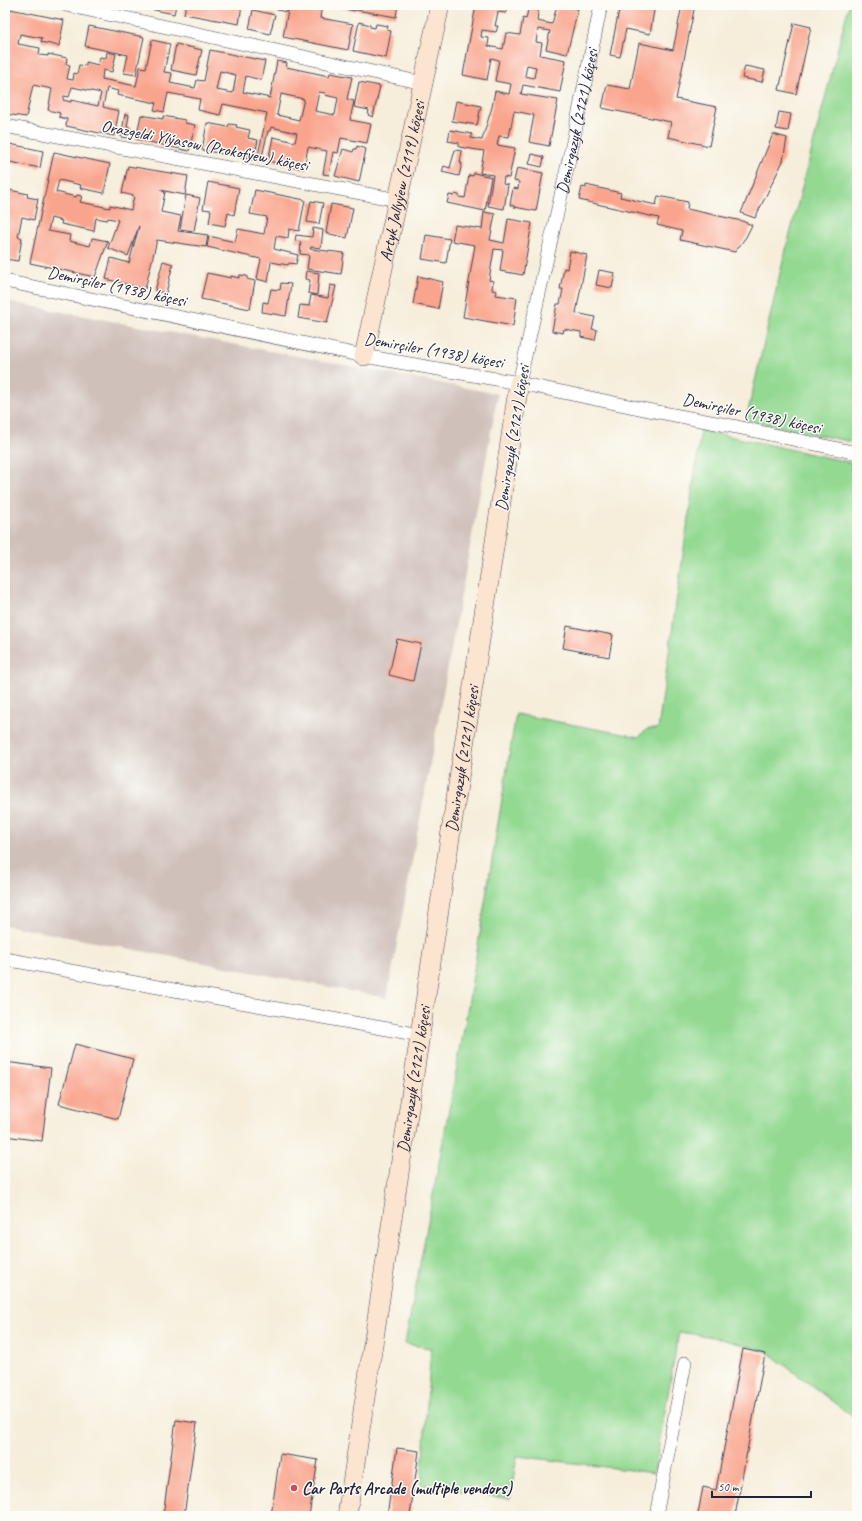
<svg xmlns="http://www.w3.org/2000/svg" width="862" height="1521" font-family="Caveat,sans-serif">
<rect width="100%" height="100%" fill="#fdfcf7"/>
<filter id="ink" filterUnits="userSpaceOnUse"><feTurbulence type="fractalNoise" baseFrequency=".025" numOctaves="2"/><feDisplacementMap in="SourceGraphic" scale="8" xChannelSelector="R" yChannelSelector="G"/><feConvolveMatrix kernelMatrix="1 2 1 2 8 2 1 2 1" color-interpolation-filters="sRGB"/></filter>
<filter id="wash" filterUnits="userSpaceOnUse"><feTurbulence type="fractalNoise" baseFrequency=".012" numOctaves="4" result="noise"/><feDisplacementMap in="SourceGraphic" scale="16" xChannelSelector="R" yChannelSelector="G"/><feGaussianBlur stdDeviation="0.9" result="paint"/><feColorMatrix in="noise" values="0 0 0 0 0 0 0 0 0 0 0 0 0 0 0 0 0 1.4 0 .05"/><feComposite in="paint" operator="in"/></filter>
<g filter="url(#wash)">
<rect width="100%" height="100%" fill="#f6eedb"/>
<polygon fill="#cfc0ba" points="5,301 498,394 387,998 5,925"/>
<g fill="#93d992" stroke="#5a7e66">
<polygon points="849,5 857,5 857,443 746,420 781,269"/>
<polygon points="701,430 857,464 857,1420 766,1351 713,1337 679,1332 654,1473 517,1456 510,1499 421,1485 431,1348 405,1344 465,1024 516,714 639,737 647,729 658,729"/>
</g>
<g id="blocks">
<g fill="#f9a48d" fill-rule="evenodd">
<polygon points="146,5 176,5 174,14 145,8"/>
<polygon points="186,5 242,5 239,24 184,14"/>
<polygon points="278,5 288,5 287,12 277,10"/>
<polygon points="289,5 322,5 320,18 353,24 348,50 283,37"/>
<polygon points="340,5 356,5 355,11 339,8"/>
<polygon points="357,5 398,5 396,17 356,10"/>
<path d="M476,5H507L506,13L498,12L495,26H498L496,32L482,30L481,37L489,38L488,46L503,49L506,33L520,35L523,18L526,19L529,5H539L537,21L552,24L557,5H563L578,9L567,54L546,49L550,31L538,29L536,42L542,43L540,55L566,60L560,92L523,85L521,94L558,100L549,146L529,142L534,115L514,111L509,137L499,136L497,145L515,148L509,178L504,177L503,184L508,185L504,209L488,206L493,175L480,173L484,151L459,147V143L448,141L450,130L472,134L471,138L482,140L492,107L495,91L509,94L511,84L495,81L499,60L491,58L487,80L463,75ZM527,65L536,67L534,78L525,76Z"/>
<polygon points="620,5 655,5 650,34 626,29 620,57 610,55"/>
<polygon points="682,5 695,5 676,99 717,107 709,146 668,137 671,122 602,108 607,85 630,89 639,43 673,50"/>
<path d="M5,8L64,20L59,46L41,42L42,38L20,34L18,44L40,48L39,55L48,56V54L67,58L66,64L70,65L67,79L73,80L74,73L77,74L79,65L86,66V62L98,65L100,57L106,58L107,52L116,54L112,72L103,70L102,79L136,86L140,67L146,68L152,40L170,44L164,72L172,73L170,83L195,88L197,80L204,81L210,50L265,61L261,80L246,76L243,92L270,98L277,61L287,63L286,67L329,76L330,73L352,77L347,99L354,101L350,120L371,124L367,143L341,138L338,153L333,152L329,175L323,174L327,151L308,147L304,169L268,161L273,137L295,142L297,133L271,127L270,131H268L261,161L257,160L267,113L223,104L220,115L198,110L200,99L168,93L164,112L154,110L156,103L117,95L118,91L107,88L103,107L119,111L114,136L66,126L67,119L59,117L60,113L48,110L52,89L33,85L26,117L5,114V100L8,88L5,87ZM220,71L236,75L233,93L216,90ZM72,87L101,93L98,106L71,100V102L63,100L64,96L69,97ZM319,92L326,93L325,95L338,98L335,115L315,111ZM281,94L304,99L299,120L277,115Z"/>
<polygon points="253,10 275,15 270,34 249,29"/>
<polygon points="359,22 370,25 370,27 375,28 376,24 388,26 387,30 391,31 386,58 353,51"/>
<polygon points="794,23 811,27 796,94 779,90"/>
<polygon points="89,26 144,37 136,75 124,73 128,55 85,46"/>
<polygon points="176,44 202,50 196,75 171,70"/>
<polygon points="745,66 765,70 762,82 742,78"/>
<polygon points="359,82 380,86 373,117 368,115 369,110 354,107"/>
<polygon points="456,101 481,106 477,125 452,121"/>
<polygon points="779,112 791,114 788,131 776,129"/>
<polygon points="125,114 129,115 127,127 131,128 128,138 121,137"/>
<polygon points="141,115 163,119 163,116 185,120 185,123 195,125 189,151 136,139"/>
<polygon points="207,123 228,127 229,124 237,125 236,127 250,130 248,138 258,140 254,160 202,150"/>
<polygon points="773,134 787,138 783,161 755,218 741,213"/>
<polygon points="5,143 43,151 40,168 5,161"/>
<polygon points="357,146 366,149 359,182 335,176 343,149 353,152 354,149 356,149"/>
<polygon points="455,150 462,151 460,163 462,163 459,176 442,172 444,166 450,168"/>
<polygon points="54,152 110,164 104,193 80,188 81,185 59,180 56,192 76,197 77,195 82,196 80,202 110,208 110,205 131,210 134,196 122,193 128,166 188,176 185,195 160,190 165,192 161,212 181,216 178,231 208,235 206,247 157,240 145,289 106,279 111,258 129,263 139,226 128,256 108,248 118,220 108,218 107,220 96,218 94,231 61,224 62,221 51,218 48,231 70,235 69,241 90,246 92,238 108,241 95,277 30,263"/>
<polygon points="532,154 544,157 542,167 529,164"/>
<polygon points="517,168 543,173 536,211 514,207 514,206 510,205 513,188 518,189 519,182 514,181"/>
<polygon points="474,173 491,177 485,211 447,203 449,195 454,196 455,194 459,195 459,197 465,198 469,175 473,176"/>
<polygon points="208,182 239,188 234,215 228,213 225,226 209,223 211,210 203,209"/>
<polygon points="586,185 621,193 620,197 656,205 658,196 688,202 687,209 742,221 752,225 746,237 735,252 680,240 682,231 657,225 659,218 579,200 582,187 586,188"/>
<polygon points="5,189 28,194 27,197 38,199 34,220 22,217 18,237 22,238 18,261 5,259"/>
<polygon points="255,190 305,200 299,231 289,229 288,238 276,236 274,249 298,255 296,264 289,263 288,265 271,262 268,282 257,279 261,259 207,247 209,236 235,242 238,229 264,234 267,217 250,214"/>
<polygon points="186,195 200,198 194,231 180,229"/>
<polygon points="311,201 323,203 319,224 307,222"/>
<polygon points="331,204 353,208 347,238 326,233"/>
<polygon points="484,212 495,214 490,240 504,243 508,219 532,223 523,275 500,271 503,250 494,249 489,280 493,281 492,290 497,291 496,295 517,298 513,326 463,317 475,245 452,241 455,225 482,229"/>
<polygon points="313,228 323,230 321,248 311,247 310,249 344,253 341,274 307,269 309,255 300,254 301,242 295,241 296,235 312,237"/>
<polygon points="426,235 450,239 446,263 422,259"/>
<polygon points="570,251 587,255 576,313 595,317 592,329 597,330 595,340 581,337 581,332 564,329 563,333 552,331 557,304 560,304 563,289 560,289 564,268 567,269"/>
<polygon points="163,261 173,264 166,293 155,291"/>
<polygon points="599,270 615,273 612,288 596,285"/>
<polygon points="306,271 319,273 317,295 308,293 310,280 305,279"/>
<polygon points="207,273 231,278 231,276 239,278 240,275 247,276 247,279 255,281 250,309 201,299"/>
<polygon points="418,276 443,282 438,309 413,304"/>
<polygon points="281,283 291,284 286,316 262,312 263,302 268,303 271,289 280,290"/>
<polygon points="330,285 336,286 327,323 298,318 300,305 309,306 311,295 328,298"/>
<polygon points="567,626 613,635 609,657 563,648"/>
<polygon points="397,639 421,644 413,681 389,675"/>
<polygon points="75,1044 133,1059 118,1119 59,1104"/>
<polygon points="5,1062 51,1068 42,1141 5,1136"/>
<polygon points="743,1349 765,1354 735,1516 706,1516 698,1514 703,1487 716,1490"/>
<polygon points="176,1420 197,1423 184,1516 163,1516"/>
<polygon points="397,1448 419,1451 410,1516 387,1516"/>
<polygon points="280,1454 318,1460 309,1516 271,1516"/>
</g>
</g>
</g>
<g filter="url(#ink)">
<use href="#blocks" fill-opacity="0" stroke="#424153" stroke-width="1"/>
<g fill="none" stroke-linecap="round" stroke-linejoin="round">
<g stroke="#424153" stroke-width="14">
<g id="street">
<polyline points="66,5 423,83"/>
<polyline points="5,126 398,200"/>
<polyline points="5,281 364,356 519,383 648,410 737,427 857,453"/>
<path id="s1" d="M519,383L572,146L601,5"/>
<polyline points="5,959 420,1035"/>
<polyline points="656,1516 685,1363"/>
</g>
</g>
<g stroke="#424153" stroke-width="20">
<g id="secondary">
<path id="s2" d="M364,356L440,5"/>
<path id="s3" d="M347,1516L519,383"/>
</g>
</g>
<use href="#street" stroke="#fff" stroke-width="13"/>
<use href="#secondary" stroke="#fce5d0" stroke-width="19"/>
</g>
</g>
<circle fill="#d1495b" stroke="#fdfcf7" stroke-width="1.5" cx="294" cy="1488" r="4"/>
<g text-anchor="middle" stroke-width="3" stroke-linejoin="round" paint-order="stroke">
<g font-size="17" fill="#22223b" stroke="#fdfcf7">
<text dy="6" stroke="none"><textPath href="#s1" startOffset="268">Demirgazyk (2121) köçesi</textPath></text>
<text transform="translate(205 145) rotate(11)" y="6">Orazgeldi Ylýasow (Prokofýew) köçesi</text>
<text dy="6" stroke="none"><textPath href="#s2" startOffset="179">Artyk Jallyýew (2119) köçesi</textPath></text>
<text transform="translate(117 286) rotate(12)" y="6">Demirçiler (1938) köçesi</text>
<text transform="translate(434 350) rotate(10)" y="6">Demirçiler (1938) köçesi</text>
<text transform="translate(752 413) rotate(12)" y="6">Demirçiler (1938) köçesi</text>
<text transform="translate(512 438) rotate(-81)" y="6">Demirgazyk (2121) köçesi</text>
<text dy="6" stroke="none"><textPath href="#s3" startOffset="766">Demirgazyk (2121) köçesi</textPath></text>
<text dy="6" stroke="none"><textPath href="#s3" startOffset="442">Demirgazyk (2121) köçesi</textPath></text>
</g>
<g font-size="17" font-weight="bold" fill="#22223b" stroke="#fdfcf7" text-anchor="start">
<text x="302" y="1494">Car Parts Arcade (multiple vendors)</text>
</g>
</g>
<rect width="862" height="1521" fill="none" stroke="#fdfcf7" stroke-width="20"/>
<path d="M712 1491v6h99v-6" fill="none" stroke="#22223b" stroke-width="2"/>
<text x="718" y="1491" font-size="12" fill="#22223b" stroke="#fdfcf7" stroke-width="3" paint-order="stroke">50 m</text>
</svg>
